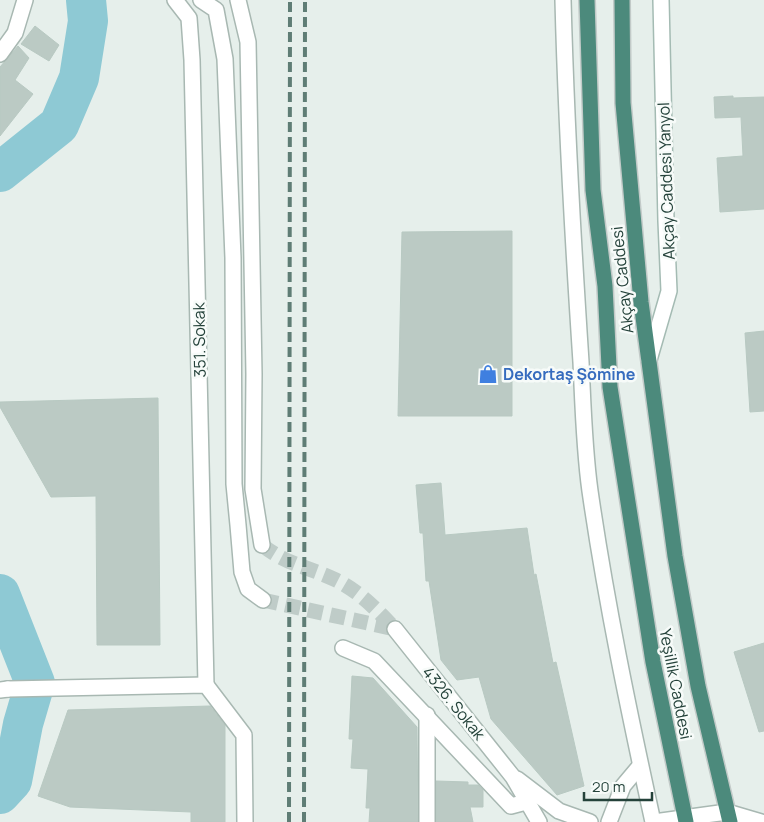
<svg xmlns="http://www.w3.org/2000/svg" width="764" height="822" font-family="Manrope,sans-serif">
<rect width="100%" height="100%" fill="#e6efeb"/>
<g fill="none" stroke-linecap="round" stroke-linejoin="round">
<g stroke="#8ec9d4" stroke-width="40">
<polyline points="0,172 59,125 79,78 88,21 86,0"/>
<polyline points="0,594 35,683 23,724 12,781 0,794"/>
</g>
</g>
<g fill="#bbcac4" stroke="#b8c9c2">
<polygon points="35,26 59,45 49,61 21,44"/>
<polygon points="18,46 29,58 15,80 33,94 0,136 0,67"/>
<polygon points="733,96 733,98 764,97 764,209 720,212 717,158 743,156 741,117 715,118 714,97"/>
<polygon points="512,231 512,416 398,416 402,232"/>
<polygon points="764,331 764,411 750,412 745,333"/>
<polygon points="158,398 160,645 97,645 96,496 51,497 0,407 0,402"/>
<polygon points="441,483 445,535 527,528 534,575 536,574 553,663 556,662 584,786 557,795 491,719 479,677 457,680 441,660 429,581 426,581 423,533 420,533 416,485"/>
<polygon points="764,643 764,731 759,732 734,652"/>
<polygon points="352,676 373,678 417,727 418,822 369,822 370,808 366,808 368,769 351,768 353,739 349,739"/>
<polygon points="210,706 225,725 225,822 191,822 191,812 70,807 38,796 68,710"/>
<polygon points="436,781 468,782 468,785 478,785 483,790 483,807 470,807 473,822 436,822"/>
</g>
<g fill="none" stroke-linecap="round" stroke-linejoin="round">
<g stroke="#bfccc8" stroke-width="15" stroke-dasharray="15 8" stroke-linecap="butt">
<path d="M262,545C287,565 309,567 336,580C360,592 377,610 395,629"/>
<polyline points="263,600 395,629"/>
</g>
<g stroke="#a8b8b2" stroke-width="18">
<g id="minor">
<polyline points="0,54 15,33 25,0"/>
<polyline points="343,648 374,661 511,806 526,802"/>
<polyline points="8,689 206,685 244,735 245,822"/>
<polyline points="727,812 761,822"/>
<polyline points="427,822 427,715"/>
</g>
</g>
<g stroke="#a8b8b2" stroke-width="18">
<g id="tertiary">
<polyline points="175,0 189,18 192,60 206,685"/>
<polyline points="201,0 216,10 225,59 233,258 234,484 238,525 242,572 248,589 263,600"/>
<polyline points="238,0 248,42 254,374 253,489 262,545"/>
<path d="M563,0C566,121 573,241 581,362C583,405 584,448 590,491C606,602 629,712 653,822"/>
<polyline points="395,629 513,777 539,822"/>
<polyline points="0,690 8,689"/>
<polyline points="517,779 559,811 590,822"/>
<polyline points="609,822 623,786 639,767"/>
<polyline points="654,822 727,812"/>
</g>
</g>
<g stroke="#a4bbb3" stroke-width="18">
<polyline id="secondary" points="649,360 669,291 666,221 661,0"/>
</g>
<g stroke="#c2cac8" stroke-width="18">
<g id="trunk">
<polyline points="587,0 593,190 605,286 610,387 653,662 686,822"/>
<polyline points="622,0 623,103 641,302 675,556 698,686 730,822"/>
</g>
</g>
<use href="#minor" stroke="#fff" stroke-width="15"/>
<use href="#tertiary" stroke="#fff" stroke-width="15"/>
<use href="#secondary" stroke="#fff" stroke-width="15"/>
<use href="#trunk" stroke="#4c8a7c" stroke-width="15"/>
<g stroke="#5f7d75" stroke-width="4" stroke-dasharray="10 5" stroke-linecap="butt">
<polyline points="289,822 290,0"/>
<polyline points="304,822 305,0"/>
</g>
</g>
<defs>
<g id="shop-bare" transform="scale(1.5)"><path d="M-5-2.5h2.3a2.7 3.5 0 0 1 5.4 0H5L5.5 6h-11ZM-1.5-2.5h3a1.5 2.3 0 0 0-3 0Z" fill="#3f7fe0" stroke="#f7fbf9" stroke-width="2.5" paint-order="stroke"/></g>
</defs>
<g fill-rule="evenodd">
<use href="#shop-bare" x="488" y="374"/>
</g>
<g text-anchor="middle" stroke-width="5" stroke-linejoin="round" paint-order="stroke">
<g font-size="16" fill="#24423a" stroke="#f7fbf9">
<text transform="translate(666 181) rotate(-92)" y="6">Akçay Caddesi Yanyol</text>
<text transform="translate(622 280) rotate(-96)" y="6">Akçay Caddesi</text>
<text transform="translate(199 340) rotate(-91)" y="6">351. Sokak</text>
<text transform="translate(676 684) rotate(79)" y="6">Yeşillik Caddesi</text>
<text transform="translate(454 703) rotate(51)" y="6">4326. Sokak</text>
</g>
<g font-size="16" font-weight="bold" fill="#366cbe" stroke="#f7fbf9" text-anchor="start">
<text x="503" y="380">Dekortaş Şömine</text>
</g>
</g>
<path d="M584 792v8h68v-8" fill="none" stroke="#24423a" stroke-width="2.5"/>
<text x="592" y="792" font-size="15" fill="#24423a" stroke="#f7fbf9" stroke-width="4" paint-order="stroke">20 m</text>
</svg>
